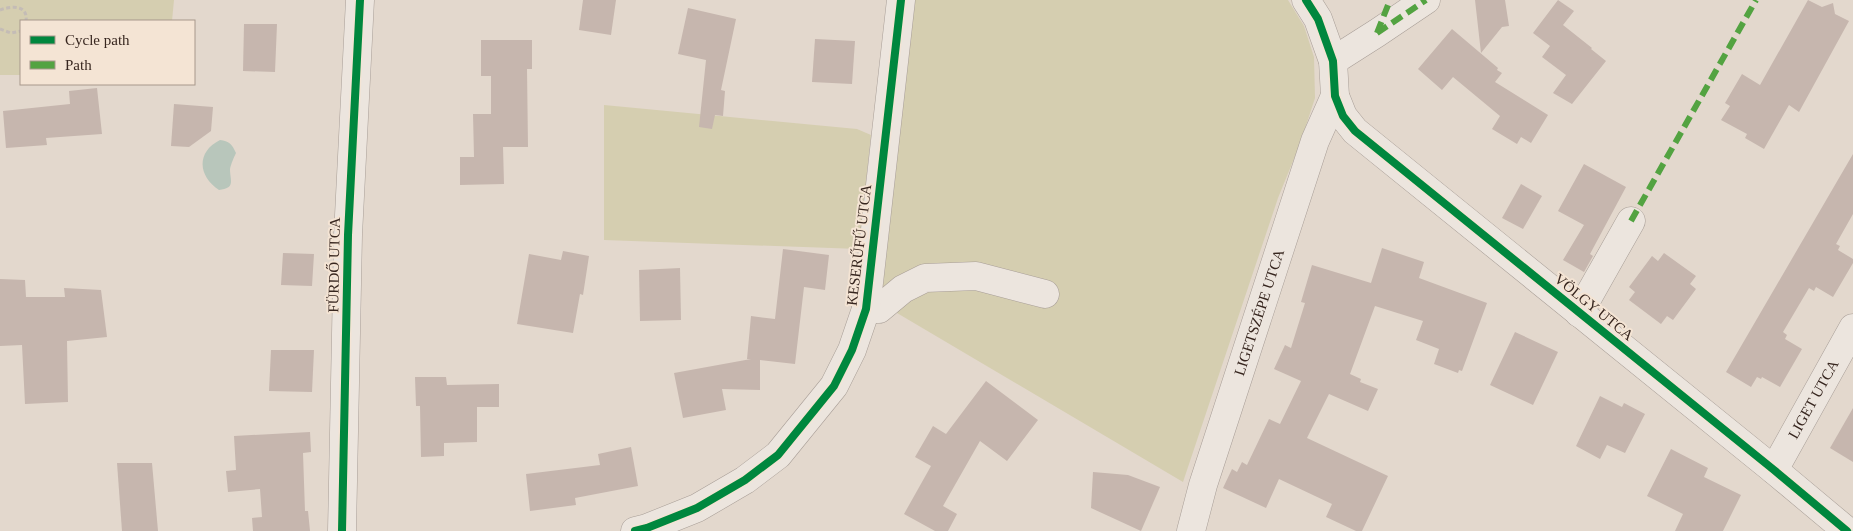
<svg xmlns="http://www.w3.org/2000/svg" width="1853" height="531" font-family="'Times New Roman',serif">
<rect width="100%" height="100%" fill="#e3d8cd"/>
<g fill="#d5ceb0">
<polygon points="0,0 174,0 172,21 21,21 21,75 0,75"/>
<polygon points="912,0 1288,0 1304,26 1314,57 1315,98 1300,144 1278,198 1183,482 897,313 879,294"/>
<polygon points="604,105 857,129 871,135 859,249 604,240"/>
</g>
<path fill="#b8c6bb" d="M220,140C229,141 232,144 236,153C234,157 231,164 230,169C230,181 236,188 219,190C198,176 196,152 220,140Z"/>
<g fill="#c6b6ae">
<polygon points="583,0 616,0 611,35 579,30"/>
<polygon points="1475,0 1505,0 1509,26 1502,27 1481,53"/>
<polygon points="1558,0 1574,11 1563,25 1592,48 1591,49 1606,61 1572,104 1553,93 1566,75 1542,57 1550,46 1533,33"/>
<polygon points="1808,0 1822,7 1833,3 1835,14 1849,21 1799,112 1789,105 1764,149 1745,138 1747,134 1721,120 1730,106 1725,103 1742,74 1760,85"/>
<polygon points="688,8 736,19 721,90 725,91 723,116 715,115 712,129 699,127 706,60 678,54"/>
<polygon points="244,24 277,24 275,72 243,71"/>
<polygon points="1452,29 1498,68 1497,70 1502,73 1495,82 1548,115 1531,143 1521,137 1517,144 1492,129 1500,116 1453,77 1442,90 1418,69"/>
<polygon points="815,39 855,41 852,84 812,82"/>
<polygon points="481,40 532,40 532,69 527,69 528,147 503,147 504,184 460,185 460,157 474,157 473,114 491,114 491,76 481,76"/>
<polygon points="97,88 102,134 46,138 47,145 6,148 3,111 70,104 69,91"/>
<polygon points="174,104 213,107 211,131 189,147 171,146"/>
<polygon points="1853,154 1853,214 1836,244 1840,246 1838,250 1853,259 1853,263 1833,297 1816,287 1814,291 1809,288 1783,332 1787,335 1785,339 1802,349 1780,387 1762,377 1761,379 1757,377 1751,387 1726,372"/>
<polygon points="1584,164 1626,187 1590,254 1593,256 1584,272 1563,260 1584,225 1558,211"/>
<polygon points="1521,184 1542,196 1523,229 1502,218"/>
<polygon points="1382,248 1424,262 1419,278 1487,303 1462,371 1459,370 1458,373 1434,364 1439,349 1416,340 1423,321 1375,306 1350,374 1361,379 1360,382 1378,389 1368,411 1329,394 1307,438 1388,476 1362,531 1356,531 1326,517 1332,504 1279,479 1266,508 1223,488 1232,469 1237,472 1242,462 1247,465 1269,419 1280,424 1301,381 1274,369 1285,345 1291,348 1305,303 1301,302 1312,265 1371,283"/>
<polygon points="783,249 829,255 825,290 804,287 795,364 760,360 760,390 722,389 726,410 683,418 674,373 751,359 747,359 751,316 775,319"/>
<polygon points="563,251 589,256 583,295 580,294 573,333 517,324 529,254 561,260"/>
<polygon points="283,253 314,254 312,286 281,285"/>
<polygon points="1664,253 1696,276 1690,284 1696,289 1673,320 1667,316 1661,324 1629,300 1635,292 1629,287 1652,256 1658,261"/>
<polygon points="680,268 681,320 640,321 639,270"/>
<polygon points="0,279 25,280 26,297 65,297 64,288 101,290 107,337 67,341 68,402 25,404 22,345 0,346"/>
<polygon points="1515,332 1558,352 1533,405 1490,385"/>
<polygon points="271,350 314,350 312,392 269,391"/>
<polygon points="415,377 446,377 447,385 499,384 499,407 477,407 477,442 444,443 444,456 421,457 420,406 416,406"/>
<polygon points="986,381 1038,420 1007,461 980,441 943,506 957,514 948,531 935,531 904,514 931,466 915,457 933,426 946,434"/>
<polygon points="1600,396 1622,407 1624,403 1645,414 1625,453 1607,445 1600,459 1576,446"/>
<polygon points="1853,408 1853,462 1830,448"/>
<polygon points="310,432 311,452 303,453 305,511 308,511 310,531 253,531 252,518 262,517 260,489 228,492 226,471 236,470 234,436"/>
<polygon points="631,447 638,486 575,498 576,505 530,511 526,474 600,465 598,454"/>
<polygon points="1671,449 1708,468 1704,477 1741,495 1723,531 1675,531 1683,514 1647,496"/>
<polygon points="117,463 152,463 158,531 122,531"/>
<polygon points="1093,472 1128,475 1160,487 1141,531 1091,508"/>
</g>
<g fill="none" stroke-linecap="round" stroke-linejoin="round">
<g stroke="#a89e97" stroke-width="29">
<g id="minor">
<polyline points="1306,0 1318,19 1333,61 1335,96 1343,116 1355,131 1774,470 1847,531"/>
<polyline points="1333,61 1377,33 1426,0"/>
<polyline points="866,309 879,309 903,289 925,278 976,276 1045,294"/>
<polyline points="1579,313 1631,221"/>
<path id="s1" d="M1774,470L1853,328"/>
<polyline points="342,531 348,235 360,0"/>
<polyline points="635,531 647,528 697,508 745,480 778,455 834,386 852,350 866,309 901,0"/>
<path id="s2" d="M1191,531L1203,485L1315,141L1335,96"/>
</g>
</g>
<g stroke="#c4bcb6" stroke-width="3" stroke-dasharray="4 2.5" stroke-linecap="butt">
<path d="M0,10C11,6 28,4 26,21"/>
<polyline points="0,29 11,33 21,31"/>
</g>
<use href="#minor" stroke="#ece5de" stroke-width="28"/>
<g stroke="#53a341" stroke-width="6" stroke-dasharray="12 6" stroke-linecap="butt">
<polyline points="1377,33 1426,0"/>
<polyline points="1377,33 1390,0"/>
<polyline points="1631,221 1756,0"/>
</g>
<g stroke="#f4e4d4" stroke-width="11">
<g id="cycleway">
<polyline points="1306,0 1318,19 1333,61 1335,96 1343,116 1355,131 1774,470 1847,531"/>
<polyline points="342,531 348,235 360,0"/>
<polyline points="635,531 647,528 697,508 745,480 778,455 834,386 852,350 866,309 901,0"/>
</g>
</g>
<use href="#cycleway" stroke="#00873e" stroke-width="8"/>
</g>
<g text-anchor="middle" stroke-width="4" stroke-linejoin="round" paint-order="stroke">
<g font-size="15" fill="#37261f" stroke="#f4e4d4">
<text transform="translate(859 245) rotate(-83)" y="5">KESERŰFŰ UTCA</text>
<text transform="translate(334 265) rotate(-89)" y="5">FÜRDŐ UTCA</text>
<text transform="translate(1594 307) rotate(39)" y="5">VÖLGY UTCA</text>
<text dy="5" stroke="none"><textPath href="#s2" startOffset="229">LIGETSZÉPE UTCA</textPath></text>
<text dy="5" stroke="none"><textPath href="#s1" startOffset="81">LIGET UTCA</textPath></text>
</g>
</g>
<rect x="20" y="20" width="175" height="65" fill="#f4e4d4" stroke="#a8988c"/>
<rect x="30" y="36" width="25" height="8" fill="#00873e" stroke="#a8988c"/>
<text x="65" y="45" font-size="15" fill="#37261f">Cycle path</text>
<rect x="30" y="61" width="25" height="8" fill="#53a341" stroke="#a8988c"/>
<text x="65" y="70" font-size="15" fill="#37261f">Path</text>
</svg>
